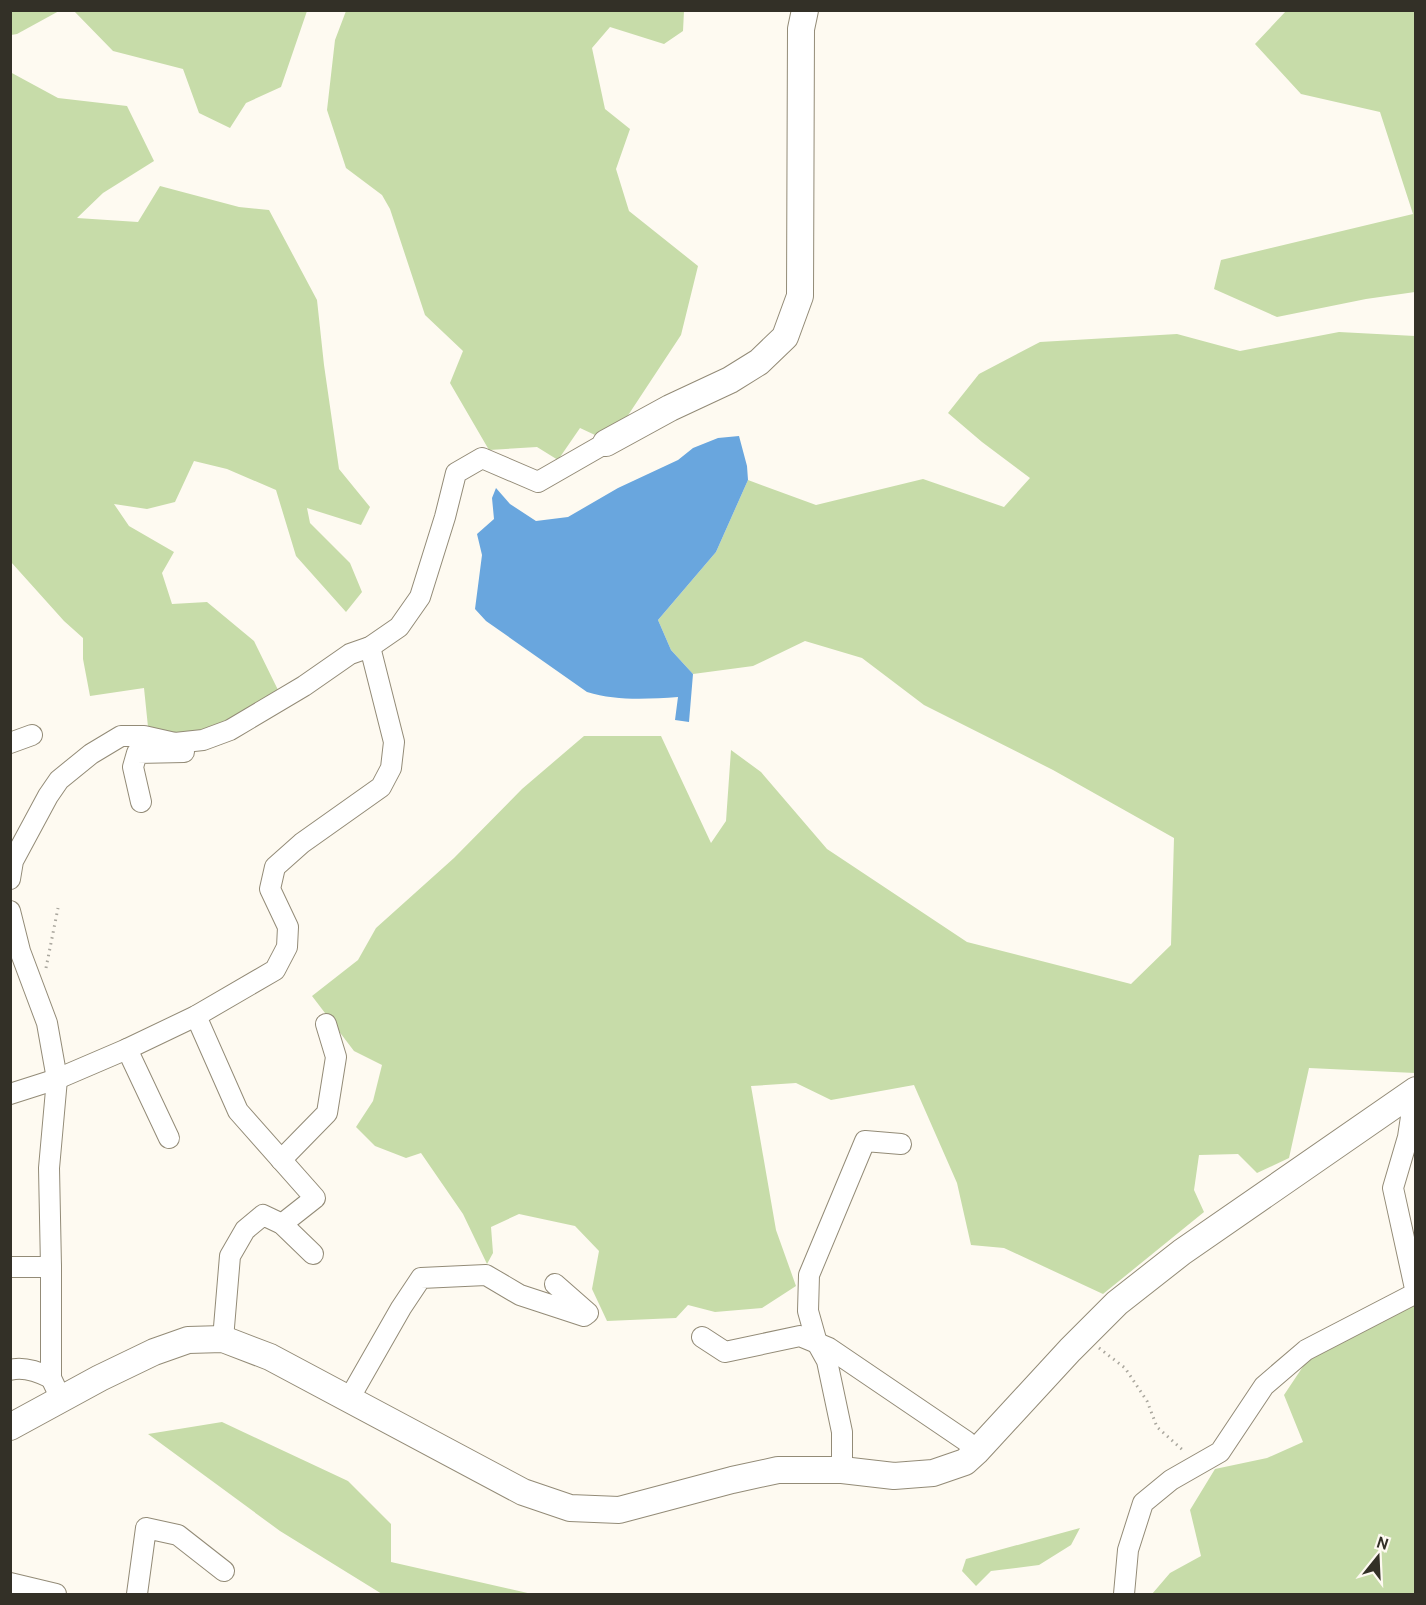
<svg xmlns="http://www.w3.org/2000/svg" width="1426" height="1605" font-family="Cabin,sans-serif">
<rect width="100%" height="100%" fill="#fefaf1"/>
<g fill="#c7dca9">
<polygon points="10,11 11,10 59,11 17,34 11,35"/>
<polygon points="74,11 307,11 281,87 246,103 230,128 199,113 183,69 113,51"/>
<polygon points="346,11 684,11 683,31 664,44 610,27 592,48 605,109 630,129 616,169 629,211 698,266 681,335 621,426 595,435 580,428 558,460 537,447 489,450 450,383 463,351 425,315 390,209 382,195 346,168 327,110 335,40"/>
<polygon points="1286,11 1415,11 1415,292 1366,299 1277,317 1214,289 1221,260 1413,214 1380,112 1301,94 1255,44"/>
<polygon points="10,72 58,98 127,106 154,161 103,193 77,218 138,222 160,186 239,207 269,210 317,300 324,365 339,469 370,507 361,525 307,508 310,523 350,563 362,592 346,612 296,556 276,490 227,469 194,461 175,502 147,509 114,504 129,526 174,552 162,573 172,604 207,602 254,641 279,692 205,745 148,727 144,688 90,696 83,659 83,638 64,621 11,562"/>
<polygon points="1339,332 1415,336 1415,1073 1309,1068 1289,1158 1257,1173 1238,1154 1199,1155 1194,1190 1204,1212 1103,1294 1004,1248 971,1245 957,1183 914,1085 831,1100 796,1083 751,1086 776,1230 796,1286 762,1308 715,1312 688,1305 676,1318 607,1321 592,1289 599,1251 575,1226 519,1214 491,1227 493,1253 487,1264 463,1214 421,1153 406,1158 375,1146 356,1127 373,1101 382,1065 354,1051 312,996 358,960 376,928 454,858 522,789 584,736 661,736 711,843 726,821 731,750 761,772 827,849 967,942 1131,984 1171,945 1174,838 1053,770 924,705 862,658 805,641 753,666 693,674 671,650 658,620 716,552 748,480 816,505 923,479 1004,507 1030,478 982,442 948,413 979,374 1040,342 1177,334 1240,351"/>
<polygon points="1415,1300 1415,1594 1152,1594 1170,1573 1201,1556 1190,1510 1215,1469 1267,1458 1303,1442 1284,1395 1308,1359"/>
<polygon points="222,1422 348,1481 391,1524 391,1562 532,1594 382,1594 280,1531 148,1434"/>
<polygon points="1080,1528 1071,1545 1039,1565 991,1571 976,1586 962,1571 966,1559"/>
</g>
<path fill="#69a6de" d="M739,436L747,466L748,480L716,552L658,620L671,650L693,674L689,722L675,720L678,697C648,699 616,701 587,692L486,621L475,609L482,555L477,534L494,519L492,498L496,488L510,504L536,521L568,517L618,488L678,460L693,448L718,438Z"/>
<g fill="none" stroke-linecap="round" stroke-linejoin="round">
<g stroke="#938b77" stroke-width="22">
<g id="minor">
<polyline points="10,743 32,735"/>
<polyline points="141,802 133,767 137,753 184,752"/>
<polyline points="10,879 13,861 48,796 59,780 91,754 121,736 144,736 175,743 203,740 230,730 304,686 350,654 370,647 399,627 420,597 445,517 456,473 482,458 538,482 606,443"/>
<polyline points="10,911 20,951 47,1023 57,1079 49,1168 51,1267 51,1378 61,1399"/>
<polyline points="196,1016 238,1111 315,1198 282,1224"/>
<polyline points="127,1049 169,1138"/>
<polyline points="10,1094 57,1079 127,1049 196,1016 275,970 287,947 288,927 270,889 275,867 302,843 381,787 391,768 394,742 370,647"/>
<polyline points="1407,1096 1412,1110 1408,1137 1393,1188 1416,1293"/>
<polyline points="281,1160 327,1113 336,1057 326,1024"/>
<polyline points="10,1267 51,1267"/>
<polyline points="702,1337 725,1352 800,1336 829,1348 966,1441 976,1452"/>
<polyline points="223,1339 230,1256 245,1230 263,1215 282,1224 313,1254"/>
<path d="M10,1370C24,1366 39,1372 51,1378"/>
<polyline points="349,1399 401,1308 421,1278 486,1275 520,1295 584,1316 588,1313 555,1284"/>
<polyline points="842,1470 842,1432 827,1361 817,1343 808,1311 809,1275 865,1141 901,1144"/>
<polyline points="10,1583 56,1594"/>
<polyline points="137,1594 146,1528 178,1535 224,1571"/>
<polyline points="1124,1594 1128,1550 1143,1503 1171,1480 1220,1452 1264,1386 1306,1350 1416,1293"/>
</g>
</g>
<g stroke="#938b77" stroke-width="28">
<g id="tertiary">
<polyline points="606,443 670,408 730,380 759,362 785,337 800,296 801,29 805,10"/>
<polyline points="10,1427 100,1378 154,1352 188,1340 223,1339 270,1357 523,1492 570,1508 619,1510 732,1480 778,1470 842,1470 894,1476 933,1473 965,1462 976,1452 1070,1350 1117,1303 1182,1252 1416,1090"/>
</g>
</g>
<g stroke="#aaa79e" stroke-width="3" stroke-dasharray="1.5 4.5" stroke-linecap="butt">
<polyline points="46,968 58,908"/>
<polyline points="1099,1348 1125,1368 1147,1401 1157,1427 1185,1452"/>
</g>
<use href="#minor" stroke="#fff" stroke-width="20"/>
<use href="#tertiary" stroke="#fff" stroke-width="26"/>
</g>
<rect width="1426" height="1605" fill="none" stroke="#333027" stroke-width="24"/>
<g transform="translate(1378 1557) rotate(18)" stroke="#fefaf1" stroke-width="4.5" paint-order="stroke">
<path d="M0-4.5L10 22L0 15L-10 22Z" fill="#333027"/>
<text y="-9" font-size="16" font-weight="bold" text-anchor="middle" fill="#333027">N</text>
</g>
</svg>
